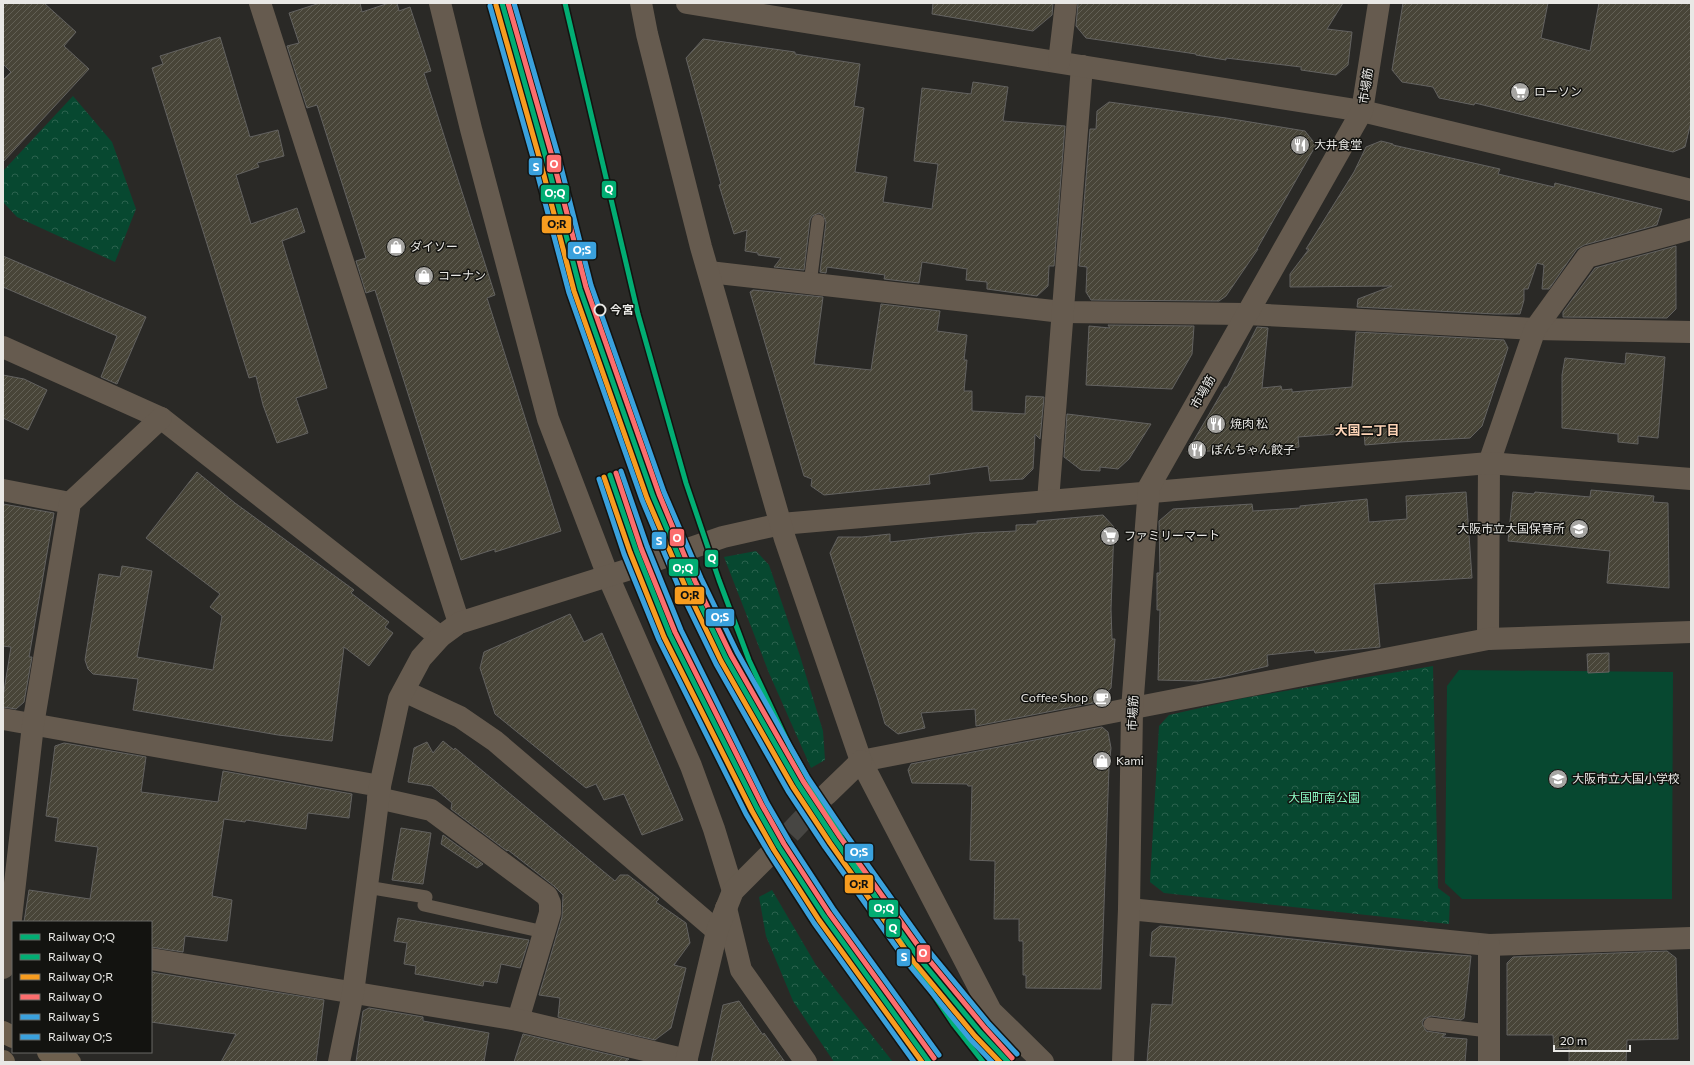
<svg xmlns="http://www.w3.org/2000/svg" width="1694" height="1065" font-family="Commissioner,'Noto Sans JP',sans-serif">
<defs>
<pattern id="park-crowns" width="20" height="18" patternUnits="userSpaceOnUse"><rect width="20" height="18" fill="#074830"/><path d="M2 6a3 3 0 1 1 6 0M12 15a3 3 0 1 1 6 0" fill="none" stroke="#2b624e"/></pattern>
<pattern id="building-hatch" width="6" height="6" patternUnits="userSpaceOnUse"><rect width="6" height="6" fill="#484538"/><path d="M-1 1l2-2M0 6l6-6M5 7l2-2" fill="none" stroke="#626055"/></pattern>
</defs>
<rect width="100%" height="100%" fill="#2a2926"/>
<g fill="url(#park-crowns)">
<polygon points="73,96 112,142 136,209 115,262 17,217 3,202 3,171"/>
<polygon points="756,551 769,565 800,656 823,731 825,760 811,768 769,673 724,557"/>
<polygon points="1433,666 1438,888 1450,897 1449,924 1164,893 1150,882 1159,726 1169,715 1244,698"/>
<polygon points="772,890 816,965 893,1062 834,1062 793,1001 766,936 759,897"/>
</g>
<polygon fill="#074830" points="1459,670 1673,672 1672,899 1462,899 1445,883 1447,686"/>
<g fill="url(#building-hatch)" stroke="#636260">
<polygon points="3,3 44,3 76,32 64,46 89,69 3,162 3,80 11,72 3,64"/>
<polygon points="320,3 360,3 362,12 389,3 397,3 399,11 410,7 431,71 424,73 495,295 487,298 561,531 495,552 495,549 461,560 375,290 366,293 356,261 366,258 317,105 307,108 287,46 299,43 289,13"/>
<polygon points="933,3 1053,3 1052,15 1033,31 932,14"/>
<polygon points="1078,3 1343,3 1327,29 1352,32 1348,65 1336,75 1301,70 1301,67 1226,58 1226,60 1196,55 1196,54 1086,38 1076,26"/>
<polygon points="1403,3 1548,3 1541,38 1590,51 1599,3 1691,3 1691,122 1685,147 1673,152 1475,103 1474,105 1439,98 1433,87 1402,82 1392,70"/>
<polygon points="220,37 250,137 278,130 284,156 257,163 259,167 236,175 251,224 297,208 305,232 282,241 327,388 296,398 308,433 277,443 263,405 256,376 249,378 152,68 163,64 160,56"/>
<polygon points="703,39 795,52 795,54 860,64 854,106 864,108 855,172 887,177 883,202 932,209 938,164 914,161 922,88 971,94 973,82 1008,87 1003,121 1065,126 1054,266 1049,266 1048,286 1037,296 987,289 987,282 966,280 967,269 922,262 919,283 884,279 885,275 827,267 826,273 820,272 826,222 823,215 819,213 812,216 810,220 804,270 774,267 781,258 758,255 758,253 745,251 747,230 734,234 719,185 721,184 686,58"/>
<polygon points="1109,102 1226,118 1305,131 1316,145 1257,249 1258,249 1226,296 1219,301 1091,300 1086,292 1087,267 1079,266 1090,129 1096,129 1097,111"/>
<polygon points="1381,141 1393,144 1393,145 1500,169 1498,174 1554,187 1555,183 1662,209 1657,225 1584,245 1577,249 1549,289 1542,289 1544,265 1537,263 1528,289 1524,289 1524,300 1520,314 1496,314 1357,307 1358,299 1392,286 1290,287 1290,274 1309,249 1306,249 1354,172 1366,147"/>
<polygon points="1676,246 1676,309 1667,318 1563,317 1563,312 1595,268"/>
<polygon points="3,256 146,317 117,384 101,377 117,336 3,287"/>
<polygon points="753,290 823,297 814,364 871,370 881,304 940,311 937,331 967,335 964,360 967,360 964,391 972,391 972,411 1025,414 1026,396 1044,397 1040,439 1035,434 1033,469 1023,479 990,481 988,466 929,475 930,484 824,495 811,486 812,479 804,476 750,292"/>
<polygon points="1108,325 1194,326 1192,354 1172,389 1086,385 1089,326 1110,328"/>
<polygon points="1257,327 1268,328 1262,388 1281,386 1282,390 1292,389 1292,392 1352,387 1356,332 1504,340 1508,348 1482,426 1470,438 1400,442 1365,445 1364,432 1298,437 1299,447 1248,453 1247,450 1233,452 1233,450 1187,452 1225,387 1227,387"/>
<polygon points="1626,353 1665,357 1658,438 1638,436 1638,444 1618,442 1618,434 1562,428 1562,375 1565,358 1625,364"/>
<polygon points="3,375 24,379 47,390 28,430 3,418"/>
<polygon points="1067,414 1151,424 1129,459 1118,469 1100,467 1100,471 1081,470 1064,457"/>
<polygon points="197,472 235,503 354,590 351,593 389,622 385,627 393,633 369,666 344,647 332,741 278,735 133,710 138,679 93,674 88,669 85,660 99,574 120,577 122,566 152,571 137,657 213,670 222,616 210,607 220,594 146,538"/>
<polygon points="1591,490 1654,496 1653,502 1668,503 1669,588 1607,583 1610,551 1508,541 1513,492 1534,494 1535,492 1590,497"/>
<polygon points="1466,492 1472,578 1374,584 1380,647 1315,653 1314,650 1267,655 1268,666 1222,677 1198,681 1158,680 1160,610 1157,610 1157,573 1160,573 1159,521 1173,509 1252,504 1253,511 1300,508 1300,506 1367,499 1369,522 1407,519 1406,496"/>
<polygon points="3,504 54,513 29,657 32,657 24,702 16,709 3,707 3,697 11,647 3,646"/>
<polygon points="1103,515 1114,527 1111,609 1112,639 1115,639 1111,688 1098,702 976,726 975,709 921,713 925,728 898,734 885,724 878,700 830,553 838,537 862,537 890,534 890,542 973,533 1016,531 1016,525 1037,524 1037,521"/>
<polygon points="570,614 584,642 602,633 683,820 642,835 624,794 604,800 596,784 586,788 495,714 480,668 484,652"/>
<polygon points="1609,653 1609,672 1588,673 1587,654"/>
<polygon points="1102,727 1108,732 1111,748 1109,767 1101,989 1026,988 1026,975 1023,975 1023,941 1019,941 1019,919 994,919 995,861 970,860 972,786 968,786 967,784 912,783 908,770 911,764"/>
<polygon points="443,741 454,750 455,748 615,881 620,875 628,875 659,899 656,902 686,923 690,943 674,965 686,968 671,1028 655,1040 558,1017 560,998 539,995 562,917 563,895 554,886 508,850 507,851 451,809 452,803 432,786 408,782 414,748 427,742 433,753"/>
<polygon points="64,743 146,757 141,792 218,802 223,771 352,794 349,818 308,813 306,829 246,820 245,822 224,819 212,896 232,900 227,941 185,936 183,952 151,947 151,922 24,922 29,890 90,899 98,847 55,841 58,818 46,816 55,746"/>
<polygon points="401,828 431,833 423,884 392,880"/>
<polygon points="443,835 483,864 477,868 441,844"/>
<polygon points="398,918 529,940 520,968 501,964 497,983 484,981 483,986 439,978 415,974 416,966 404,964 407,943 394,941"/>
<polygon points="1160,926 1228,932 1403,951 1471,956 1464,1018 1461,1020 1431,1016 1424,1019 1422,1023 1426,1031 1446,1034 1442,1037 1467,1039 1465,1062 1147,1062 1152,1004 1172,1005 1176,957 1150,956 1152,932"/>
<polygon points="1667,951 1676,958 1678,1039 1627,1040 1626,1062 1569,1062 1569,1048 1554,1049 1553,1035 1507,1035 1507,963 1513,957"/>
<polygon points="151,972 324,1000 316,1062 221,1062 236,1034 151,1022"/>
<polygon points="739,1001 763,1035 764,1033 785,1062 711,1062 723,1005"/>
<polygon points="369,1008 423,1017 423,1021 489,1033 484,1062 356,1062 363,1011"/>
<polygon points="523,1034 629,1059 625,1062 514,1062"/>
</g>
<g fill="none" stroke-linecap="round" stroke-linejoin="round">
<polyline stroke="#474643" stroke-width="22" stroke-dasharray="22 11" stroke-linecap="butt" points="767,857 827,794"/>
<g stroke="#665b4f" stroke-width="13">
<polyline points="810,284 818,221"/>
<polyline points="367,887 426,897 424,905 544,932"/>
<polyline points="1430,1024 1488,1031"/>
</g>
<g stroke="#665b4f" stroke-width="22">
<polyline points="260,3 459,623"/>
<polyline points="440,3 471,129 548,419 608,576 691,766 714,829 733,891"/>
<polyline points="709,272 1062,312 1246,314 1535,329 1691,332"/>
<polyline points="3,347 161,418 440,637"/>
<polyline points="3,490 70,503"/>
<polyline points="1048,501 1082,66"/>
<polyline points="1488,639 1489,463 1535,329 1587,257 1691,229"/>
<polyline points="404,691 460,717 495,741 717,931"/>
<polyline points="3,719 380,786"/>
<polyline points="861,761 1488,639 1691,632"/>
<polyline points="378,798 431,810 547,896 550,903 550,913 518,1020"/>
<polyline points="726,908 741,970 806,1062"/>
<polyline points="1129,909 1489,945 1691,938"/>
<polyline points="151,959 518,1020 687,1060"/>
<polyline points="3,968 9,936 33,725 70,503 161,418"/>
<polyline points="339,1062 353,993 380,786 399,699 421,658 440,637 459,623 630,569 723,537 781,524 1489,463 1691,479"/>
<polyline points="1489,1062 1489,945"/>
</g>
<g stroke="#665b4f" stroke-width="22">
<polyline points="641,3 647,34 701,247 785,539 861,761 991,1011 1043,1062"/>
<polyline points="687,3 1362,111 1691,190"/>
<polyline points="1059,62 1066,3"/>
<polyline points="827,794 861,761"/>
<polyline points="686,1062 717,931 733,891 767,857"/>
<polyline points="1123,1062 1129,909 1132,709 1149,487 1362,111 1379,3"/>
</g>
<g stroke="#6e604e" stroke-width="22">
<polyline points="3,1032 13,1037"/>
<polyline points="48,1052 70,1062"/>
<polyline points="3,1061 4,1062"/>
</g>
<g stroke="#131310" stroke-width="8">
<g id="rail-1">
<polyline points="502,3 546,158 580,289 653,496 690,583 726,658 798,784 835,840 919,958 980,1032 1008,1062"/>
<polyline points="610,475 636,550 670,635 757,808 779,847 824,916 929,1062"/>
</g>
</g>
<g stroke="#131310" stroke-width="8">
<polyline id="rail-2" points="565,3 638,314 686,483 719,580 749,660 790,747 917,970 954,1025 983,1062"/>
</g>
<g stroke="#131310" stroke-width="8">
<g id="rail-3">
<polyline points="496,5 540,160 574,291 647,498 685,586 721,661 793,787 830,843 914,962 975,1036 1000,1062"/>
<polyline points="604,477 630,552 664,637 752,811 774,850 819,920 922,1062"/>
</g>
</g>
<g stroke="#131310" stroke-width="8">
<g id="rail-4">
<polyline points="508,3 552,156 586,287 659,494 695,581 731,655 803,781 840,837 924,954 985,1028 1012,1058"/>
<polyline points="616,473 641,548 675,632 762,805 784,844 829,913 934,1058"/>
</g>
</g>
<g stroke="#131310" stroke-width="8">
<g id="rail-5">
<polyline points="490,6 534,161 569,293 642,500 679,588 716,664 788,791 825,847 909,965 971,1040 992,1062"/>
<polyline points="599,479 624,554 659,640 746,814 769,853 814,923 914,1062"/>
</g>
</g>
<g stroke="#131310" stroke-width="8">
<g id="rail-6">
<polyline points="514,3 558,155 591,285 664,492 701,578 737,652 808,778 845,833 929,951 989,1024 1017,1054"/>
<polyline points="621,471 647,546 681,630 767,803 789,841 834,910 939,1055"/>
</g>
</g>
<use href="#rail-1" stroke="#02ad73" stroke-width="5"/>
<use href="#rail-2" stroke="#02ad73" stroke-width="5"/>
<use href="#rail-3" stroke="#f79c1f" stroke-width="5"/>
<use href="#rail-4" stroke="#fc6d6d" stroke-width="5"/>
<use href="#rail-5" stroke="#3aa1dd" stroke-width="5"/>
<use href="#rail-6" stroke="#3aa1dd" stroke-width="5"/>
</g>
<defs>
<g id="supermarket-disc" transform="scale(1)"><circle r="9.5" fill="#a6a5a2" stroke="#131310"/><path d="M-6-5.5h2.5l.6 2H6L4.5 2H-2.5L-4.4-4H-6ZM-1.5 3.2a1.3 1.3 0 1 0 .1 0ZM3 3.2a1.3 1.3 0 1 0 .1 0Z" fill="#fff"/></g>
<g id="restaurant-disc" transform="scale(1)"><circle r="9.5" fill="#a6a5a2" stroke="#131310"/><path d="M-5-6h1v4h1v-4h1v4h1v-4h1v5L-1.5 .5V6h-2V.5L-5-1ZM5-6V6H3V1.5H1.5Q1.5-4 5-6Z" fill="#fff"/></g>
<g id="shop-disc" transform="scale(1)"><circle r="9.5" fill="#a6a5a2" stroke="#131310"/><path d="M-5-2.5h2.3a2.7 3.5 0 0 1 5.4 0H5L5.5 6h-11ZM-1.5-2.5h3a1.5 2.3 0 0 0-3 0Z" fill="#fff"/></g>
<g id="school-disc" transform="scale(1)"><circle r="9.5" fill="#a6a5a2" stroke="#131310"/><path d="M0-5L7-2L0 1L-7-2ZM-4 1L0 2.5L4 1V4Q0 6-4 4Z" fill="#fff"/></g>
<g id="cafe-disc" transform="scale(1)"><circle r="9.5" fill="#a6a5a2" stroke="#131310"/><path d="M-5.5-4.5H6V0H3Q3 3.5 0 3.5H-2.5Q-5.5 3.5-5.5 0ZM3-3.2v2h1.7v-2ZM-6 4.5H4V6H-6Z" fill="#fff"/></g>
</defs>
<g fill-rule="evenodd">
<use href="#supermarket-disc" x="1520" y="92"/>
<use href="#restaurant-disc" x="1300" y="145"/>
<use href="#shop-disc" x="396" y="247"/>
<use href="#shop-disc" x="424" y="276"/>
<use href="#restaurant-disc" x="1216" y="424"/>
<use href="#restaurant-disc" x="1197" y="450"/>
<use href="#school-disc" x="1579" y="529"/>
<use href="#supermarket-disc" x="1110" y="536"/>
<use href="#cafe-disc" x="1102" y="698"/>
<use href="#shop-disc" x="1102" y="761"/>
<use href="#school-disc" x="1558" y="779"/>
</g>
<circle fill="#131310" stroke="#e9e8e5" stroke-width="2" cx="600" cy="310" r="5.5"/>
<g text-anchor="middle" stroke-width="3" stroke-linejoin="round" paint-order="stroke">
<g font-size="12" fill="#e9e8e5" stroke="#131310">
<text transform="translate(1366 86) rotate(-82)" y="4">市場筋</text>
<text transform="translate(1203 392) rotate(-60)" y="4">市場筋</text>
<text transform="translate(1133 713) rotate(-88)" y="4">市場筋</text>
</g>
<g font-size="12" fill="#e9e8e5" stroke="#131310" text-anchor="start">
<text x="1534" y="96">ローソン</text>
<text x="1314" y="149">大井食堂</text>
<text x="410" y="251">ダイソー</text>
<text x="438" y="280">コーナン</text>
<text x="1230" y="428">焼肉 松</text>
<text x="1211" y="454">ぽんちゃん餃子</text>
<text x="1565" y="533" text-anchor="end">大阪市立大国保育所</text>
<text x="1124" y="540">ファミリーマート</text>
<text x="1088" y="702" text-anchor="end">Coffee Shop</text>
<text x="1116" y="765">Kami</text>
<text x="1572" y="783">大阪市立大国小学校</text>
</g>
<g font-size="12" font-weight="bold" fill="#e9e8e5" stroke="#131310" text-anchor="start">
<text x="610" y="314">今宮</text>
</g>
<g font-size="12" fill="#8cfec7" stroke="#131310">
<text x="1324" y="802">大国町南公園</text>
</g>
<g font-size="13" font-weight="bold" fill="#fdd4b7" stroke="#131310">
<text x="1367" y="435">大国二丁目</text>
</g>
</g>
<g stroke="#131310" stroke-width="1.5">
<rect x="546" y="154" width="16" height="19" rx="4" fill="#fc6d6d"/>
<rect x="528" y="157" width="15" height="19" rx="4" fill="#3aa1dd"/>
<rect x="601" y="180" width="16" height="19" rx="4" fill="#02ad73"/>
<rect x="540" y="184" width="30" height="19" rx="4" fill="#02ad73"/>
<rect x="541" y="215" width="31" height="19" rx="4" fill="#f79c1f"/>
<rect x="567" y="241" width="30" height="19" rx="4" fill="#3aa1dd"/>
<rect x="669" y="528" width="16" height="19" rx="4" fill="#fc6d6d"/>
<rect x="651" y="531" width="16" height="19" rx="4" fill="#3aa1dd"/>
<rect x="704" y="549" width="15" height="19" rx="4" fill="#02ad73"/>
<rect x="668" y="558" width="31" height="19" rx="4" fill="#02ad73"/>
<rect x="674" y="586" width="31" height="19" rx="4" fill="#f79c1f"/>
<rect x="705" y="608" width="30" height="19" rx="4" fill="#3aa1dd"/>
<rect x="844" y="843" width="30" height="19" rx="4" fill="#3aa1dd"/>
<rect x="844" y="874" width="30" height="20" rx="4" fill="#f79c1f"/>
<rect x="868" y="899" width="31" height="19" rx="4" fill="#02ad73"/>
<rect x="885" y="918" width="16" height="20" rx="4" fill="#02ad73"/>
<rect x="916" y="944" width="15" height="19" rx="4" fill="#fc6d6d"/>
<rect x="896" y="948" width="15" height="19" rx="4" fill="#3aa1dd"/>
</g>
<g font-size="11" text-anchor="middle" font-weight="bold" fill="#fff">
<text x="554" y="168">O</text>
<text x="536" y="171">S</text>
<text x="609" y="193">Q</text>
<text x="555" y="197">O;Q</text>
<text x="582" y="254">O;S</text>
<text x="677" y="542">O</text>
<text x="659" y="545">S</text>
<text x="712" y="562">Q</text>
<text x="683" y="572">O;Q</text>
<text x="720" y="621">O;S</text>
<text x="859" y="856">O;S</text>
<text x="884" y="912">O;Q</text>
<text x="893" y="932">Q</text>
<text x="923" y="957">O</text>
<text x="904" y="961">S</text>
</g>
<g font-size="11" text-anchor="middle" font-weight="bold" fill="#111">
<text x="557" y="228">O;R</text>
<text x="690" y="599">O;R</text>
<text x="859" y="888">O;R</text>
</g>
<rect width="1694" height="1065" fill="none" stroke="#e9e8e5" stroke-width="8"/>
<rect x="12" y="921" width="140" height="132" fill="#131310" stroke="#696865"/>
<rect x="20" y="934" width="20" height="6" fill="#02ad73" stroke="#696865"/>
<text x="48" y="941" font-size="12" fill="#e9e8e5">Railway O;Q</text>
<rect x="20" y="954" width="20" height="6" fill="#02ad73" stroke="#696865"/>
<text x="48" y="961" font-size="12" fill="#e9e8e5">Railway Q</text>
<rect x="20" y="974" width="20" height="6" fill="#f79c1f" stroke="#696865"/>
<text x="48" y="981" font-size="12" fill="#e9e8e5">Railway O;R</text>
<rect x="20" y="994" width="20" height="6" fill="#fc6d6d" stroke="#696865"/>
<text x="48" y="1001" font-size="12" fill="#e9e8e5">Railway O</text>
<rect x="20" y="1014" width="20" height="6" fill="#3aa1dd" stroke="#696865"/>
<text x="48" y="1021" font-size="12" fill="#e9e8e5">Railway S</text>
<rect x="20" y="1034" width="20" height="6" fill="#3aa1dd" stroke="#696865"/>
<text x="48" y="1041" font-size="12" fill="#e9e8e5">Railway O;S</text>
<path d="M1554 1045v6h76v-6" fill="none" stroke="#e9e8e5" stroke-width="2"/>
<text x="1560" y="1045" font-size="12" fill="#e9e8e5" stroke="#131310" stroke-width="3" paint-order="stroke">20 m</text>
</svg>
